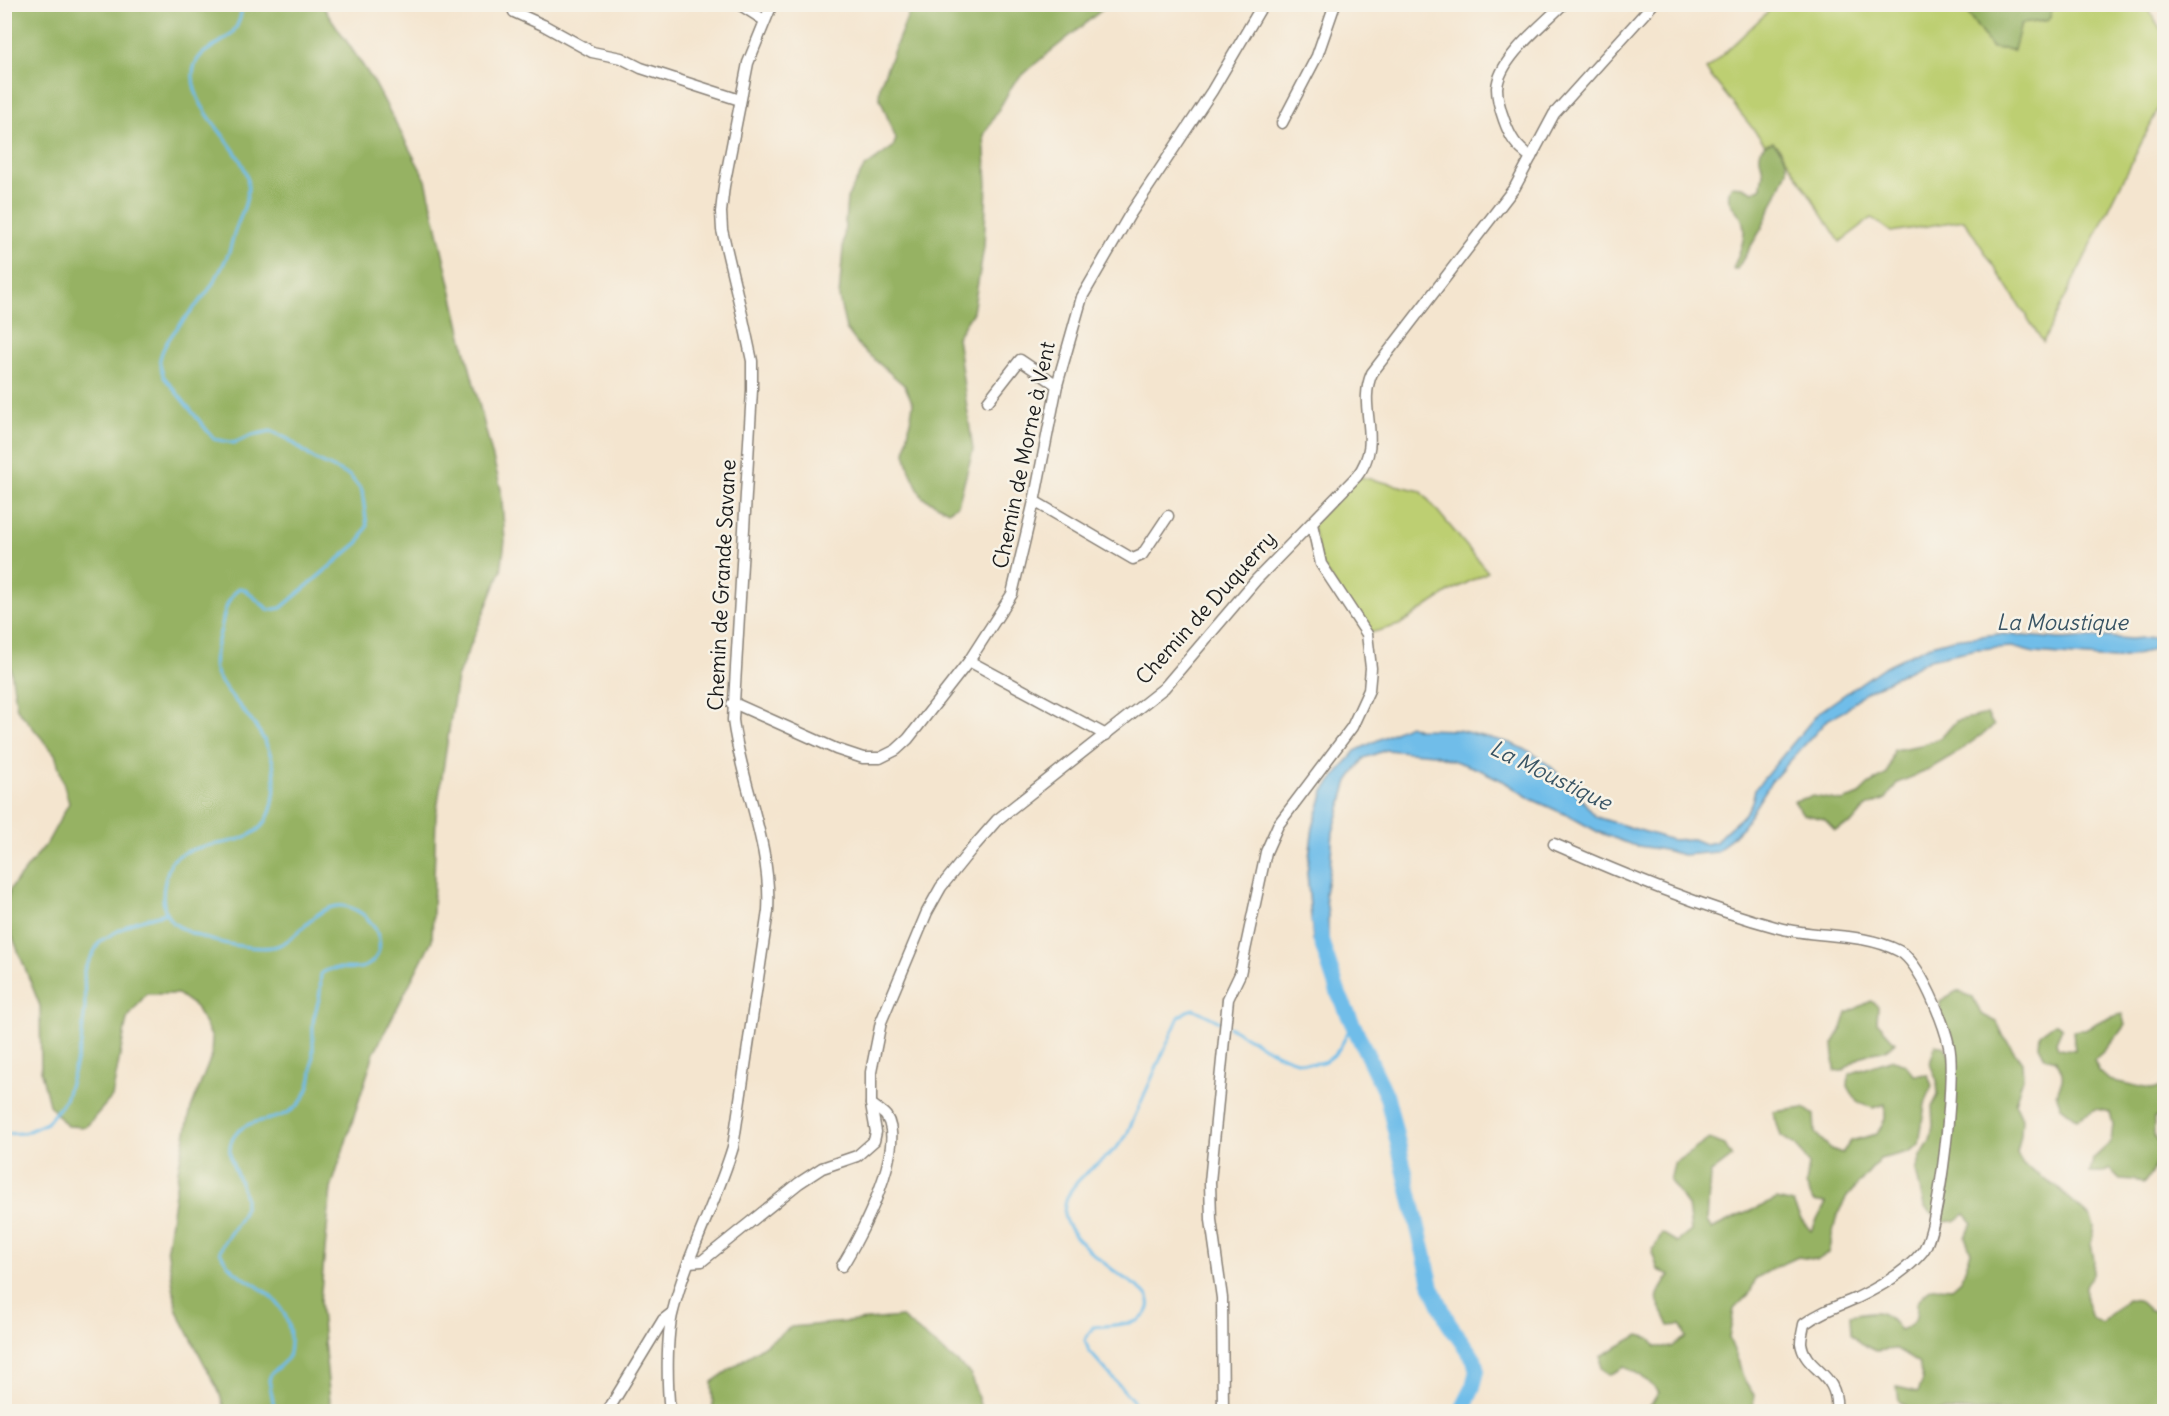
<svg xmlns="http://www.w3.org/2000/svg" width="2169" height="1416" font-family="Delius,sans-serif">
<rect width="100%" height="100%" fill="#f7f3e8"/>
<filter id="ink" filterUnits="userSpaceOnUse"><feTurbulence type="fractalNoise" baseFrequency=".0167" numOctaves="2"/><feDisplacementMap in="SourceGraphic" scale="12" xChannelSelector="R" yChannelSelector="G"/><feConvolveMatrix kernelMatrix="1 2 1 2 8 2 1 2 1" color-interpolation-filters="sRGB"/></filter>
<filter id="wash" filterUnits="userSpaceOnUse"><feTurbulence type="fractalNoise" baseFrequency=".008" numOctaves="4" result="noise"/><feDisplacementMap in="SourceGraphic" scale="24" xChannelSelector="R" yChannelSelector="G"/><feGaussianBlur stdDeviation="1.35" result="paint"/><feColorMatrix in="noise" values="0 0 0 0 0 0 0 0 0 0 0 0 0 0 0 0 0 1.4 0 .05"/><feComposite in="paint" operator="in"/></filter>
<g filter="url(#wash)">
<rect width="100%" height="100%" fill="#f4e5cf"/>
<g fill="#bdcf72" stroke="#6c7647" stroke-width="1.5">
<polygon points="1775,5 1962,5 1992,48 2013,50 2021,24 2049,20 2053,5 2145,5 2164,34 2164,97 2043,342 1964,220 1891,232 1872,218 1840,242 1780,149 1773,142 1765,144 1706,70"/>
<polygon points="1357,476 1421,491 1488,572 1449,592 1399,625 1367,634 1321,564 1312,524"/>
</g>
<g fill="#96b264" stroke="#596740" stroke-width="1.5">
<polygon points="5,4 322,5 374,82 426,180 465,349 501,489 505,541 501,571 457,678 436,816 432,940 374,1053 331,1189 320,1301 331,1411 225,1411 219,1392 177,1311 167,1248 179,1165 191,1108 211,1057 212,1038 196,1007 178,994 146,994 127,1019 112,1097 86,1127 67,1126 49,1105 41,1072 40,1006 5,918 4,912 10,889 47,843 69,803 55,754 17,709 5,633"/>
<polygon points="912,5 1108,5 1035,64 1014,83 984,135 987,185 984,247 973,312 957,337 973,450 958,505 948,511 922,497 910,471 905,453 913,404 905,386 861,348 846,329 839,298 847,198 864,168 893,147 896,139 879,96 880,85"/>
<polygon points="1962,5 2053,5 2049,20 2021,24 2014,50 1992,48"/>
<path d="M1773,142C1782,151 1788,158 1787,171L1762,228L1737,269H1733C1738,255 1747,238 1743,223C1740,207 1722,207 1731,186L1742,187L1753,192L1761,187C1761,182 1763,176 1763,172C1761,160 1756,154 1765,144Z"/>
<polygon points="1987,714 1994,726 1955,754 1924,772 1897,783 1886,799 1866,807 1852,823 1835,830 1824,819 1803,814 1794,801 1813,796 1842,801 1857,796 1868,785 1887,774 1894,750 1921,745 1941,738 1956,721"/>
<path d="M1957,991L1973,997L1981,1014L1997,1022L2004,1037L2022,1062L2023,1078L2015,1103L2022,1118L2021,1135L2017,1153L2023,1165L2058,1188L2091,1218L2094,1226L2091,1244L2094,1259L2093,1272L2086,1287V1300L2092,1318L2102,1323L2127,1299L2138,1300L2149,1310L2164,1312V1401L2162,1411H1913L1899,1401L1897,1387L1918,1392L1923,1380L1918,1363L1895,1349L1876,1351L1860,1343L1851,1334L1850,1315C1877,1311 1883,1307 1900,1330C1917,1323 1917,1319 1917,1302C1930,1286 1933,1286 1952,1288L1961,1280L1971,1252L1965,1237L1973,1223L1965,1214L1955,1221L1942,1222L1924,1206L1916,1171L1921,1156L1930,1141L1933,1126L1932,1107L1938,1095L1937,1080L1930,1064L1935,1045L1945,1047L1955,1064C1957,1045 1954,1033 1940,1019V1001Z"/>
<path d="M1871,1001L1878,1006L1877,1022L1895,1042C1882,1055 1883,1050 1868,1054C1858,1057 1850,1065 1842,1071H1835L1833,1044L1842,1028L1847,1013Z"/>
<path d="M2122,1014L2125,1025C2116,1038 2106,1050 2094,1060L2099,1071L2109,1080L2150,1089L2164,1087V1115L2154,1118V1135L2163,1150L2150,1175L2143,1184L2135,1180L2120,1179L2110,1169L2102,1173H2090L2093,1159L2111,1142L2113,1124L2110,1112L2096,1109L2077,1119L2061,1107L2056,1094C2064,1080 2065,1074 2056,1060L2045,1057L2039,1045L2040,1034L2055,1023L2062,1028L2056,1042L2058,1048L2075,1050L2073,1031L2085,1029L2102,1020Z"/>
<path d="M1893,1059L1906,1065L1914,1075H1928L1932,1086L1925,1104L1919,1145L1908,1152L1880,1159L1847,1197L1837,1215L1828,1253L1818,1260L1798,1257L1774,1268L1756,1278L1750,1293L1734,1309L1729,1338L1739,1363L1743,1378L1754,1395L1753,1411H1650V1406L1659,1392L1640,1375L1625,1367L1608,1375L1601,1368V1356L1639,1335L1650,1338L1656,1347H1672L1686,1337L1681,1325L1669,1326C1657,1297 1650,1303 1670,1275L1658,1270L1652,1252L1662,1233L1677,1242L1691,1231L1688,1206L1670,1181L1674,1164L1709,1139L1725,1145L1732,1157L1710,1174L1707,1222L1712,1229C1733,1217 1755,1210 1777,1199L1793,1203L1801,1219L1811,1231L1826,1203L1813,1201L1806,1185L1809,1164L1796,1146L1781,1136L1773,1112L1804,1108L1814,1115L1815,1133L1831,1149L1842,1153L1851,1141L1877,1134L1885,1119V1104L1873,1108L1857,1102L1848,1086L1849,1074Z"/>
<polygon points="901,1317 970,1373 982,1411 713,1411 712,1382 791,1327"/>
</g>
<path fill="#6fbde9" stroke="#466c82" stroke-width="1.5" d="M2164,632V644L2140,654L2114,659L2034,653L2012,647L1976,649L1930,659L1878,686L1860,696L1846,710L1827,720L1771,782L1743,826L1717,852L1683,855L1664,850L1632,845L1598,832L1569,816L1531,799L1503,781L1478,769L1434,754L1386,750L1364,758L1348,781L1333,832L1330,868L1325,893L1328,914V939L1313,940L1307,873L1313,827L1324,791L1355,751L1409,725L1418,729L1458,730L1510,743L1531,752L1550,766L1570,785L1596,817L1672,840L1693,839L1705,844L1716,842C1725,828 1744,820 1751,804C1753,800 1754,794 1755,789L1818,713L1884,667L1928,646L1953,639L1999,634L2060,639L2105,637L2131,639L2154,637Z"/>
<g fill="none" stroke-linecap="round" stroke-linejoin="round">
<g stroke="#6fbde9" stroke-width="3">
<path d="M242,4C241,52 195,39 193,74C191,115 249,150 248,186C248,203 239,219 234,234C232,240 231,246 229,252C224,264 217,277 210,288C196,309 165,335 160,359C159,365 162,372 164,377L214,439L234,443L253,435L271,431L288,439L314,459L350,476L362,491L367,526L359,542L281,608L269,610L244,589L239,588C226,600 224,613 221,629C218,640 212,659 215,670C218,680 226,689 232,697C253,722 275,746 275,781C275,795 273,809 266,821C243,853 197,836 171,862C165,878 159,898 167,915C178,938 255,953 277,946C300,938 313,909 337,906C363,903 394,940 372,962C358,976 335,961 321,974C320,980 321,986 320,992C319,1003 314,1013 313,1023C312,1055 320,1097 285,1114C266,1123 245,1118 233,1138C222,1156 243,1180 245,1199C246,1221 226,1232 220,1251C228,1270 241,1276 257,1286C285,1303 295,1327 288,1358L271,1374L269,1380L275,1412"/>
<path d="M1229,1027C1254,1040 1308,1080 1333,1056C1342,1048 1347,1034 1352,1023"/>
<polyline points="4,1134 24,1133 47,1123 65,1100 81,1045 85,1007 84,970 100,941 134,922 166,913"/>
<path d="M1143,1412L1089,1351L1085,1340L1093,1327C1106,1326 1121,1325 1134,1322C1144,1319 1153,1309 1148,1298C1144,1289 1131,1283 1124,1278C1107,1266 1063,1233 1064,1212C1066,1175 1109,1163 1126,1136L1179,1017L1187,1011L1194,1009L1224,1024"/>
</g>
<polyline stroke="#6fbde9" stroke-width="16" points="1319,919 1321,941 1339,995 1387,1097 1432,1287 1449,1324 1474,1359 1477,1371 1472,1390 1461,1412"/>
</g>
</g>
<g filter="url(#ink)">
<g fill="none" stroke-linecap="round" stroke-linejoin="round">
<g stroke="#888076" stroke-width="13">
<g id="minor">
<polyline points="739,4 764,20"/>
<polyline points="514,12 543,25 592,52 621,58 641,68 740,100"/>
<polyline points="1282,123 1317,56 1335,4"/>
<path d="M1531,157C1516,147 1510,137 1504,120C1500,109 1497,100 1497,88C1499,58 1543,25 1563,4"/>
<polyline points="988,401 1020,360 1057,385"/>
<polyline points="1034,501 1133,559 1142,555 1168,516"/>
<polyline points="969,661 1106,735"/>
<polyline points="732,704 738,705 836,749 863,758 880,758 896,750 908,739 969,661 1012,594 1035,497 1057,385 1082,297 1129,216 1212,91 1263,4"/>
<path d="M1554,844C1627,876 1702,907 1779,928C1818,938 1862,932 1899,951C1920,962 1944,1023 1949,1046C1956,1075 1940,1228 1923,1251C1907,1271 1880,1287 1857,1298C1838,1306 1820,1312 1804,1324C1803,1330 1801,1337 1801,1343C1805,1372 1840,1371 1836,1412"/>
<path d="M689,1262L702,1261L799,1183L822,1168L857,1156L874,1141L876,1132L871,1104V1072L881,1022L927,912L941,887L970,851L997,820L1012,808L1164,688L1256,580L1357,476C1385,440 1356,409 1372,373L1515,187L1554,114L1653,4"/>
<path d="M842,1266C860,1238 907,1147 886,1116C882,1111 876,1108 871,1104"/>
<polyline points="607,1412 663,1320 672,1313"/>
<path d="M670,1412C667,1385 666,1336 673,1311C687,1254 716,1203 733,1147L768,911C772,845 741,784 733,720L752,390V361L743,319L722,230L721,212L724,186L748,63L772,4"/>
<polyline points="1223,1412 1222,1298 1211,1220 1210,1182 1228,999 1240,974 1266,852 1278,825 1352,727 1369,690 1371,668 1367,634 1321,564 1312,524"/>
</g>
</g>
<use href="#minor" stroke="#fff" stroke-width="10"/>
</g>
</g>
<g text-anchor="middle" stroke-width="5" stroke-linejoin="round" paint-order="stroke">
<g font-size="21" fill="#1c1c1c" stroke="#f7f3e8">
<text transform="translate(1024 455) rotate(-78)" y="7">Chemin de Morne à Vent</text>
<text transform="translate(722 585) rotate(-87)" y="7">Chemin de Grande Savane</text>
<text transform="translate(1206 608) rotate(-48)" y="7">Chemin de Duquerry</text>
</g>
<g font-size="22" font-style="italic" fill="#395464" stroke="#f7f3e8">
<text x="2062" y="630">La Moustique</text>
<text transform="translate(1551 775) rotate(26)" y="8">La Moustique</text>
</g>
</g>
<rect width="2169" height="1416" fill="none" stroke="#f7f3e8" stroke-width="24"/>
</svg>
